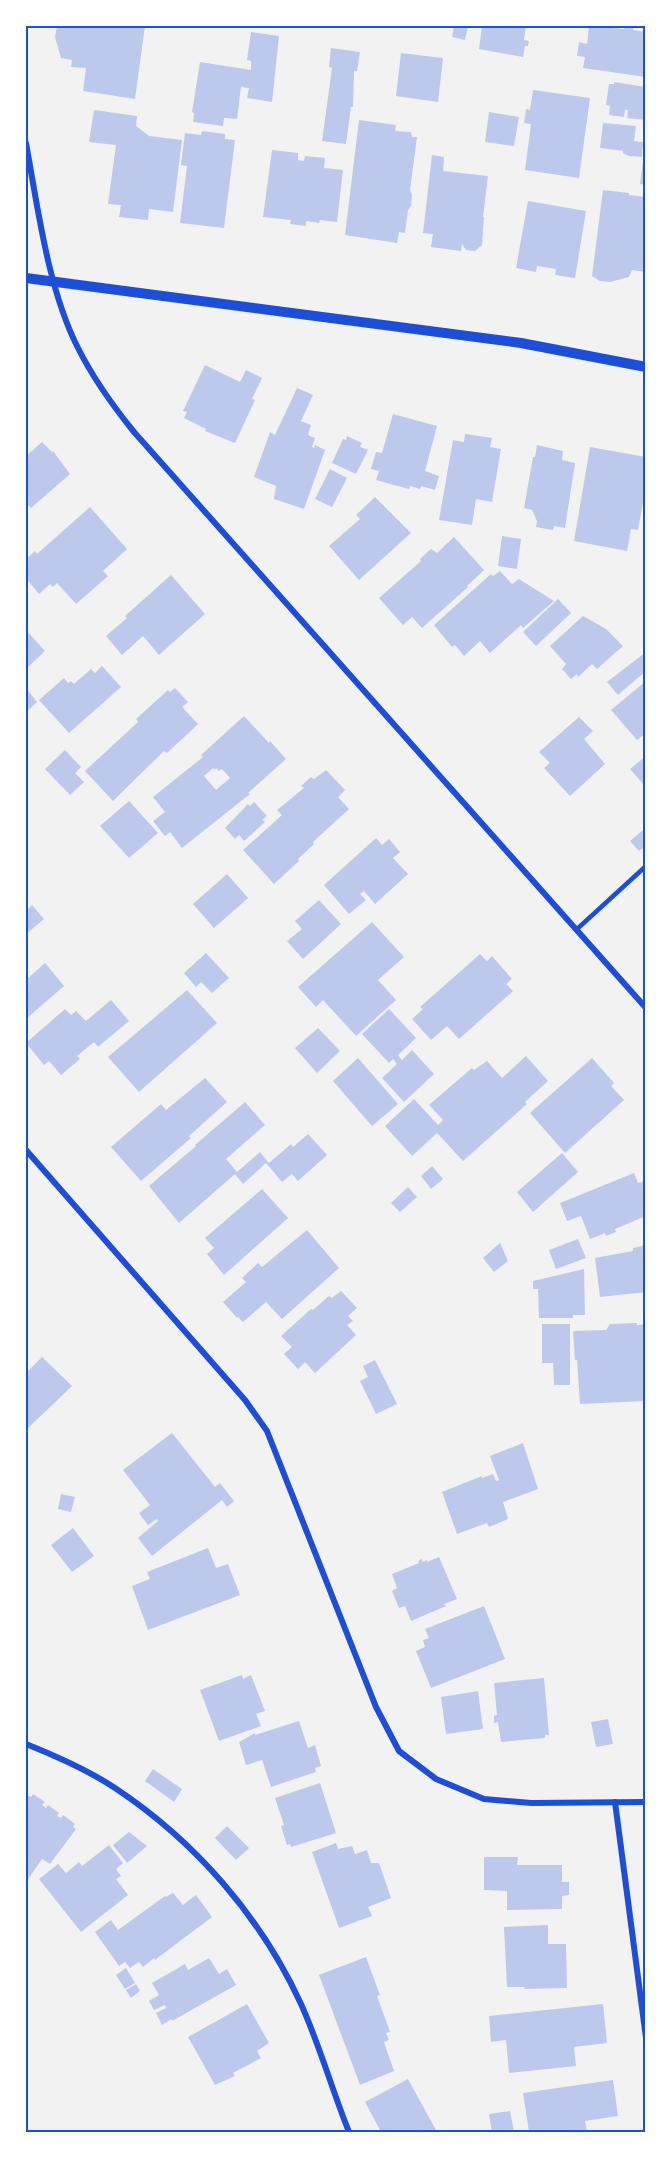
<svg xmlns="http://www.w3.org/2000/svg" width="671" height="2158" font-family="Quicksand,sans-serif">
<rect width="100%" height="100%" fill="#f2f2f2"/>
<g fill="#bdc9ec" fill-rule="evenodd">
<polygon points="57,26 145,26 135,99 83,91 86,68 71,67 72,60 61,58 55,37"/>
<polygon points="454,26 468,26 465,40 452,37"/>
<polygon points="482,26 526,26 524,40 529,41 528,46 525,46 523,57 479,49"/>
<polygon points="589,26 624,29 624,26 633,27 633,30 646,32 646,77 583,68 585,57 577,56 579,42 587,44"/>
<polygon points="251,32 279,36 272,102 247,98 249,88 241,87 237,119 224,118 223,126 193,122 194,113 192,112 200,62 251,70 251,61 247,60"/>
<polygon points="331,48 360,52 357,71 354,71 353,107 351,107 346,144 322,141 332,68 329,67"/>
<polygon points="401,53 443,58 438,102 396,96"/>
<polygon points="614,82 646,87 646,120 627,118 628,110 625,110 624,117 609,115 610,106 606,105 609,84 614,84"/>
<polygon points="533,90 590,98 579,178 525,170 531,124 524,123 526,109 530,110"/>
<polygon points="94,110 137,116 136,126 149,136 182,140 173,212 149,209 148,220 119,217 121,205 108,204 116,145 89,142"/>
<polygon points="489,112 519,117 514,146 485,142"/>
<polygon points="359,120 396,125 395,131 411,132 412,137 417,137 410,190 412,195 411,206 408,210 405,233 399,232 397,243 345,235"/>
<polygon points="603,123 636,126 634,141 643,142 642,157 629,156 623,153 623,151 600,148"/>
<polygon points="202,131 225,134 225,139 235,140 224,228 180,223 187,166 181,165 185,133 201,135"/>
<polygon points="272,150 298,153 298,160 304,161 305,156 325,158 324,168 343,170 337,222 320,220 319,223 306,221 306,226 290,224 291,220 263,217"/>
<polygon points="644,154 646,154 646,185 640,184"/>
<polygon points="432,155 444,157 443,171 488,176 483,217 484,217 482,245 475,251 466,250 462,244 461,251 431,247 433,234 423,233"/>
<polygon points="603,190 629,193 629,195 646,197 646,272 632,270 629,277 610,282 600,281 592,276"/>
<polygon points="528,201 586,211 575,278 555,275 556,269 537,266 536,272 516,268"/>
<polygon points="205,365 240,382 246,370 262,378 252,399 255,400 235,443 205,431 206,429 184,418 187,412 183,411"/>
<polygon points="297,388 313,395 301,421 311,425 308,435 315,438 312,447 314,448 315,445 325,450 304,509 274,499 276,486 254,477 270,432 275,435"/>
<polygon points="393,414 437,426 425,471 439,476 435,490 421,486 420,489 410,486 409,489 376,480 379,471 371,469 376,452 382,453"/>
<polygon points="465,434 492,438 490,447 501,449 492,502 476,499 472,525 439,520 453,440 464,442"/>
<polygon points="347,436 362,443 360,447 368,450 356,474 332,463 343,439 346,440"/>
<polygon points="42,442 52,452 53,451 70,474 31,508 26,502 26,456"/>
<polygon points="537,445 563,451 562,460 575,463 565,528 554,526 553,530 536,527 537,521 532,510 524,508 533,457 535,457"/>
<polygon points="590,447 646,457 646,485 638,530 631,529 627,551 574,541"/>
<polygon points="330,469 347,478 332,507 315,499"/>
<polygon points="375,497 411,533 359,580 329,546 360,519 356,515"/>
<polygon points="90,507 127,549 103,571 108,576 76,604 57,583 53,587 50,584 39,594 26,578 26,559 35,551 37,554"/>
<polygon points="502,536 521,539 517,569 498,566"/>
<polygon points="454,537 484,570 467,586 468,587 422,628 412,617 403,625 379,598 421,561 420,559 431,549 437,553"/>
<polygon points="500,571 512,584 519,579 554,601 523,628 521,625 490,653 480,641 464,656 455,645 452,647 434,625 491,574 493,576"/>
<polygon points="171,575 205,614 159,655 143,636 122,655 106,636 127,618 125,616"/>
<polygon points="558,599 571,613 536,646 523,632"/>
<polygon points="583,616 606,629 623,646 597,669 592,664 578,677 577,674 571,679 562,669 566,664 550,646"/>
<polygon points="26,630 45,651 26,669"/>
<polygon points="646,652 646,671 618,695 607,682"/>
<polygon points="102,666 121,687 69,733 39,700 64,678 68,683 71,681 74,684 91,669 95,673"/>
<polygon points="646,681 646,733 637,740 611,710"/>
<polygon points="26,688 37,702 26,712"/>
<polygon points="175,688 188,702 182,707 198,724 167,753 164,751 113,801 85,771 138,722 136,719 168,690 170,692"/>
<path d="M244,716L269,743L270,741L286,759L248,793L250,794L182,848L170,832L165,836L153,821L165,812L153,797L203,757L201,755ZM213,768L215,770L216,768L219,771L222,769L230,778L216,790L204,776Z"/>
<polygon points="579,717 593,731 584,739 605,764 570,796 544,768 550,763 539,752"/>
<polygon points="65,750 81,767 75,773 84,782 70,795 45,769"/>
<polygon points="646,756 646,787 630,769"/>
<polygon points="326,770 345,790 338,797 349,809 313,842 314,844 298,859 299,861 274,884 243,850 282,815 277,810 304,788 301,786 311,777 314,779"/>
<polygon points="129,801 158,833 129,858 100,826"/>
<polygon points="254,802 267,816 262,820 265,822 244,841 239,835 235,839 225,828 248,804 250,806"/>
<polygon points="643,830 646,833 646,846 639,851 630,841"/>
<polygon points="376,838 382,845 389,839 400,852 393,858 408,874 375,904 364,891 360,894 366,900 349,914 324,885"/>
<polygon points="227,874 248,898 214,928 193,904"/>
<polygon points="319,900 341,924 303,959 287,941 302,929 295,921"/>
<polygon points="32,905 44,919 26,934 26,911"/>
<polygon points="372,922 404,957 378,980 396,1000 356,1036 323,1000 316,1007 298,987"/>
<polygon points="206,953 229,978 212,993 201,982 196,987 184,973"/>
<polygon points="480,954 487,961 492,956 512,979 506,984 513,991 459,1039 447,1026 431,1040 412,1019 423,1009 420,1007"/>
<polygon points="45,963 64,986 26,1019 26,980"/>
<polygon points="187,990 217,1023 139,1092 108,1057"/>
<polygon points="111,1000 129,1021 98,1047 94,1042 77,1056 80,1059 61,1075 49,1061 44,1065 26,1043 65,1009 71,1015 76,1011 86,1021"/>
<polygon points="389,1009 416,1038 398,1055 402,1060 412,1050 434,1074 404,1102 382,1078 397,1064 393,1059 389,1063 362,1034"/>
<polygon points="318,1028 340,1051 317,1073 295,1048"/>
<polygon points="526,1056 548,1081 525,1102 527,1104 463,1161 437,1133 412,1156 385,1126 414,1099 438,1125 443,1120 429,1105 472,1068 474,1070 487,1061 502,1078"/>
<polygon points="358,1058 398,1104 372,1126 333,1081"/>
<polygon points="592,1058 614,1083 611,1086 624,1100 565,1153 530,1113"/>
<polygon points="205,1078 227,1102 189,1136 191,1138 141,1181 111,1147 161,1104 166,1110"/>
<polygon points="245,1102 265,1125 226,1159 237,1172 260,1152 269,1163 291,1144 293,1147 308,1134 327,1155 298,1181 292,1174 282,1182 266,1163 243,1184 235,1174 179,1223 149,1186 196,1146 195,1145"/>
<polygon points="562,1153 578,1172 533,1212 517,1192"/>
<polygon points="432,1166 443,1179 431,1189 421,1176"/>
<polygon points="634,1173 638,1183 646,1181 646,1216 615,1229 616,1232 606,1236 605,1233 590,1239 581,1216 567,1221 560,1203"/>
<polygon points="408,1187 417,1197 400,1212 391,1203"/>
<polygon points="262,1189 288,1218 224,1275 207,1254 214,1248 205,1238"/>
<polygon points="307,1230 339,1268 282,1319 266,1302 243,1322 238,1317 237,1318 223,1302 246,1282 242,1278 258,1263 262,1267"/>
<polygon points="578,1239 586,1258 556,1269 549,1250"/>
<polygon points="500,1243 508,1261 494,1272 483,1258"/>
<polygon points="646,1245 646,1292 600,1297 595,1258 633,1251 633,1248"/>
<polygon points="584,1269 585,1315 573,1315 573,1318 539,1318 538,1289 533,1289 533,1281"/>
<polygon points="341,1291 357,1308 348,1316 353,1321 347,1325 356,1335 315,1373 305,1362 298,1369 284,1354 292,1347 281,1336 311,1309 313,1310 329,1296 332,1298"/>
<polygon points="637,1323 637,1325 646,1324 646,1401 580,1404 577,1360 575,1360 573,1331 606,1330 610,1324"/>
<polygon points="542,1324 570,1324 570,1385 554,1385 553,1363 542,1363"/>
<polygon points="42,1357 72,1386 26,1430 26,1373"/>
<polygon points="375,1360 397,1404 376,1414 360,1381 368,1377 363,1366"/>
<polygon points="172,1433 215,1487 220,1483 234,1501 227,1507 222,1500 152,1556 138,1538 158,1521 157,1519 148,1525 139,1513 150,1505 123,1470"/>
<polygon points="523,1443 538,1489 503,1502 508,1519 489,1527 487,1523 457,1534 442,1492 482,1476 482,1478 493,1474 496,1481 499,1480 490,1456"/>
<polygon points="61,1494 75,1497 71,1512 58,1509"/>
<polygon points="73,1528 94,1556 72,1572 51,1545"/>
<polygon points="208,1548 216,1568 228,1564 240,1595 148,1630 132,1586 150,1579 147,1572"/>
<polygon points="439,1557 457,1599 444,1604 446,1606 411,1621 405,1606 399,1608 392,1591 397,1588 392,1574 419,1563 418,1561 422,1559 422,1562 427,1560 427,1562"/>
<polygon points="484,1606 505,1659 431,1688 416,1651 425,1647 423,1640 429,1638 425,1629"/>
<polygon points="242,1675 243,1679 251,1675 265,1711 256,1714 261,1726 219,1741 200,1690"/>
<polygon points="544,1678 549,1735 545,1735 545,1738 501,1742 498,1722 494,1723 494,1716 497,1715 494,1683"/>
<polygon points="478,1691 483,1729 446,1734 441,1697"/>
<polygon points="608,1719 613,1744 596,1747 591,1722"/>
<polygon points="299,1721 308,1748 315,1745 321,1766 315,1768 316,1772 271,1787 262,1760 246,1765 239,1742 255,1733 255,1735"/>
<polygon points="153,1769 182,1789 174,1802 145,1781"/>
<polygon points="320,1783 336,1833 291,1847 290,1844 287,1845 281,1826 284,1825 275,1798"/>
<polygon points="33,1794 45,1802 42,1805 46,1808 48,1805 59,1813 57,1816 61,1818 63,1815 75,1824 73,1827 76,1829 50,1864 42,1859 26,1882 26,1797 27,1795 31,1797"/>
<polygon points="227,1826 249,1848 236,1860 215,1838"/>
<polygon points="129,1832 147,1846 127,1863 113,1845"/>
<polygon points="336,1843 338,1849 352,1846 355,1854 367,1850 371,1863 379,1863 391,1898 368,1907 372,1916 339,1928 312,1852"/>
<polygon points="109,1845 123,1863 116,1869 121,1876 116,1879 128,1895 81,1932 39,1879 58,1864 66,1873 79,1862 82,1866"/>
<polygon points="484,1857 518,1857 517,1865 562,1865 562,1882 569,1882 569,1895 562,1896 562,1909 507,1910 507,1891 484,1890"/>
<polygon points="173,1893 183,1905 196,1895 212,1917 155,1960 154,1958 143,1967 139,1962 130,1968 125,1962 119,1966 95,1932 111,1920 118,1930 165,1896 166,1897"/>
<polygon points="548,1925 548,1944 566,1944 567,1988 525,1989 524,1987 507,1987 504,1927"/>
<polygon points="366,1957 380,1995 377,1996 390,2032 386,2033 389,2040 384,2042 394,2071 360,2085 319,1975"/>
<polygon points="209,1958 219,1974 227,1969 236,1985 172,2021 172,2019 162,2025 156,2013 166,2008 165,2005 154,2010 149,2001 159,1995 152,1983 185,1964 188,1970"/>
<polygon points="126,1968 135,1983 125,1989 116,1975"/>
<polygon points="136,1984 140,1991 131,1998 126,1990"/>
<polygon points="247,2004 269,2043 257,2051 261,2058 233,2073 235,2076 215,2085 188,2037"/>
<polygon points="603,2004 607,2043 574,2047 576,2066 509,2073 506,2040 491,2042 489,2016"/>
<polygon points="408,2079 437,2132 381,2132 365,2102"/>
<polygon points="613,2080 618,2116 585,2121 587,2132 529,2132 523,2093"/>
<polygon points="510,2111 514,2132 492,2132 489,2114"/>
</g>
<g fill="none" stroke-linecap="round" stroke-linejoin="round">
<polyline stroke="#1d4ed8" stroke-width="4.5" points="576,930 646,866"/>
<g stroke="#1d4ed8" stroke-width="6">
<path d="M26,143C38,209 48,289 78,348C93,378 113,406 134,432L646,1008"/>
<polyline points="26,1150 245,1400 267,1431 376,1707 399,1751 436,1779 484,1799 531,1803 646,1802"/>
<path d="M26,1744C56,1756 88,1770 115,1788C195,1841 261,1917 301,2004C320,2046 332,2090 349,2132"/>
<polyline points="615,1802 646,2038"/>
</g>
<polyline stroke="#1d4ed8" stroke-width="10" points="26,278 521,343 646,367"/>
</g>
<rect width="671" height="2158" fill="none" stroke="#ffffff" stroke-width="54"/>
<rect x="27" y="27" width="617" height="2104" fill="none" stroke="#1d4ed8" stroke-width="2"/>
</svg>
